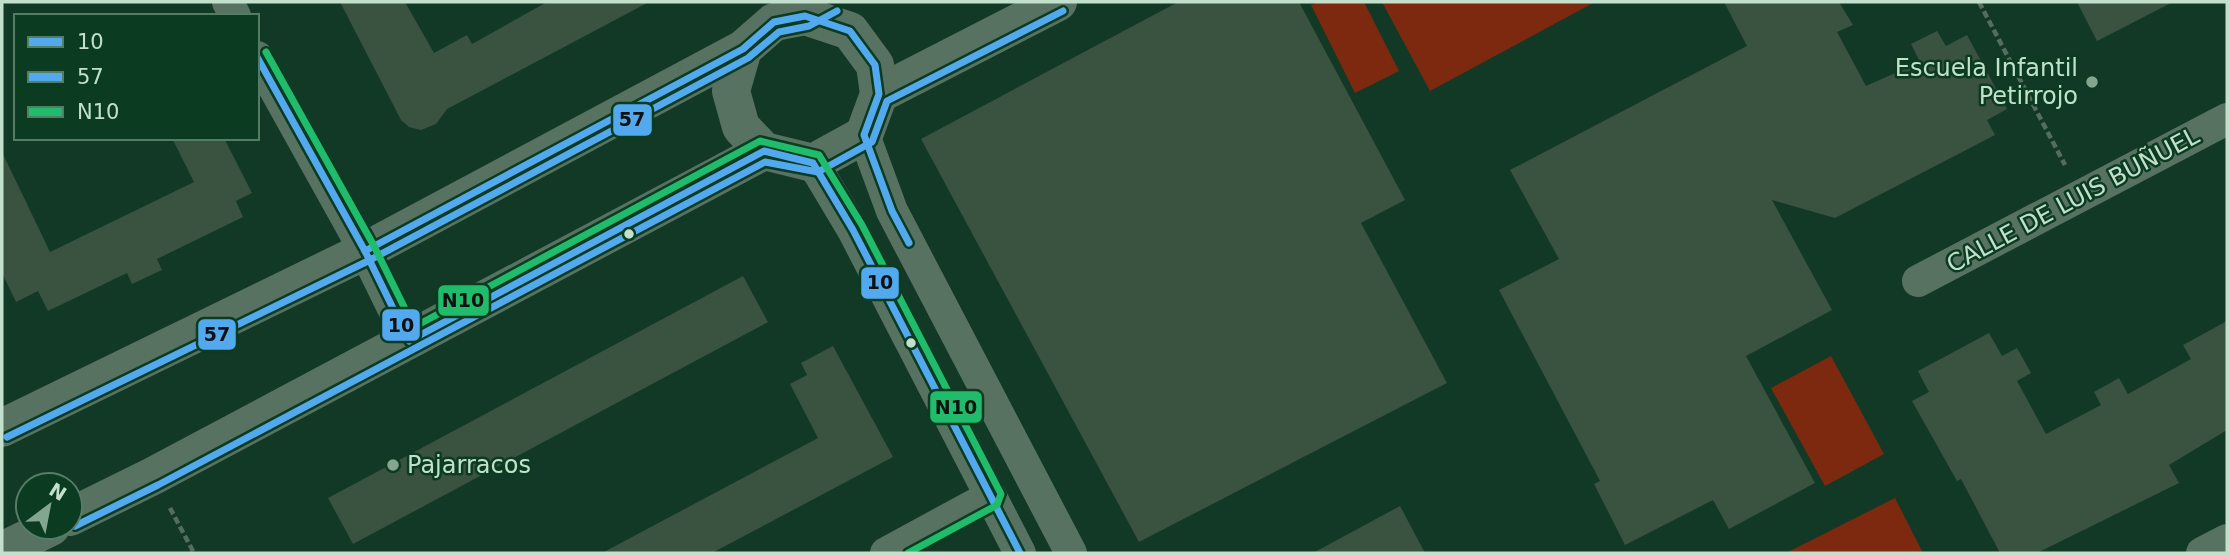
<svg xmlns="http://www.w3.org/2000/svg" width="2229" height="555" font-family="'DejaVu Sans',sans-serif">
<rect width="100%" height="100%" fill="#123926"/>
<g fill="#7c2910">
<polygon points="1318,2 1364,2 1399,71 1355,93 1311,5"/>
<polygon points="1382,2 1595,2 1430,91"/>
<polygon points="1831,356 1884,454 1825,486 1771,388"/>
<polygon points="1895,498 1923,553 1786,553"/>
</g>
<g fill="#3a5240">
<polygon points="340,2 405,2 434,53 467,35 472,44 547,2 649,2 447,109 436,124 421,130 409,127 401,120"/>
<polygon points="1178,2 1299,2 1405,200 1361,223 1447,383 1139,542 921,139"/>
<polygon points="1724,2 1839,2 1853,25 1837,32 1866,86 1920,62 1911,44 1937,31 1946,46 1967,35 2007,109 1987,120 1995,135 1835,218 1772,200 1832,310 1746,356 1815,483 1729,529 1713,500 1625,545 1594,484 1600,481 1499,290 1559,259 1510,170 1747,46"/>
<polygon points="2077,2 2173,2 2097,41"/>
<polygon points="172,138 224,138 252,193 236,201 243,217 157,259 162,270 132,284 127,273 48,311 38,291 16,302 2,273 2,152 50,252 194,182"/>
<polygon points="743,276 768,322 353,544 328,498"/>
<polygon points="2227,321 2227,430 2169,465 2179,483 2037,553 2000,553 1961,479 1957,481 1912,401 1929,392 1918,371 1989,333 2002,356 2017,348 2031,373 2017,381 2046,434 2101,405 2094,392 2119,378 2128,394 2191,359 2183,345"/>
<polygon points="833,346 893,457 712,553 602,553 818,438 790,384 807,375 801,363"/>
<polygon points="1400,506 1425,553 1313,553"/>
</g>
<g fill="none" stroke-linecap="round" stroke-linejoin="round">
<g stroke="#546d5f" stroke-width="4.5" stroke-dasharray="7 3.5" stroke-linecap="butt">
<polyline points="1979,2 2065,165"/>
<polyline points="170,508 194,553"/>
</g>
<g stroke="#587262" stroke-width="32">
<polyline points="228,2 235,16"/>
<polyline points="257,57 365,251 409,341"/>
<polyline points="864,135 892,211 1071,553"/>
<polyline points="813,163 853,230 1020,553"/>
<polyline points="1918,281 2227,119"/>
<polyline points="886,553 991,496"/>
<polyline points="2202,553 2227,540"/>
</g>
<g stroke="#587262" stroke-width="38">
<polyline points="879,94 1058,2"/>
<polyline points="2,428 365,251 743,49 774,22 805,16 850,31 875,65 879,94 864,135 813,163 764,151 741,127 731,91 743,49"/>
<polyline points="70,517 153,476 764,151"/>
<polyline points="2,551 51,527"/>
</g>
<g stroke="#0b3b21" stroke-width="12">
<g id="bus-1">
<polyline points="257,57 365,251 409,341 764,151 813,163 853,230 1020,553"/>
<polyline points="365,251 743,49 774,22 805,16 850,31 875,65 879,94 864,135 892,211 909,243"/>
</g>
</g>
<g stroke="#0b3b21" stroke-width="12">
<g id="bus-2">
<polyline points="7,437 370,260 748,58 779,32 809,26 837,11"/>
<polyline points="75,526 158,485 765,162 818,172 872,142 887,101 1063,11"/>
</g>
</g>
<g stroke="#0b3b21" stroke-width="12">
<polyline id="bus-3" points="266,52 374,246 414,327 760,141 819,155 862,225 1001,494 997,505 908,553"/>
</g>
<use href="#bus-1" stroke="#53a9ee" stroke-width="7"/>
<use href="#bus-2" stroke="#53a9ee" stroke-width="7"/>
<use href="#bus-3" stroke="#20bc6c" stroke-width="7"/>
</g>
<g fill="#84a691" stroke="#0b3b21" stroke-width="2.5">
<circle cx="2092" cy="82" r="7"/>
<circle cx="393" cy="465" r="7"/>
</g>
<g fill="#c2e0cb" stroke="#0b3b21" stroke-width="2.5">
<circle cx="629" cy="234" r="6"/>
<circle cx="911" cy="343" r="6"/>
</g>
<g text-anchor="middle" stroke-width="5" stroke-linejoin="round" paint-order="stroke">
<g font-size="24" fill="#c2e0cb" stroke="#0b3b21" text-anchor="end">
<text x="2078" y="76">Escuela Infantil<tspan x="2078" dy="28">Petirrojo</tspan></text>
<text x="407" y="473" text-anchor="start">Pajarracos</text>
</g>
<g font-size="24" fill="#c2e0cb" stroke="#0b3b21">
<text transform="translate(2073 200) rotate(-28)" y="8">CALLE DE LUIS BUÑUEL</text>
</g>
</g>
<g stroke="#0b3b21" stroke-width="2.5">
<rect x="612" y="103" width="41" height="34" rx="7" fill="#53a9ee"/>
<rect x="860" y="266" width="40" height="34" rx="7" fill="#53a9ee"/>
<rect x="437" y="284" width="53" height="33" rx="7" fill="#20bc6c"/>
<rect x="381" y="308" width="40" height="34" rx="7" fill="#53a9ee"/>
<rect x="197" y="318" width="40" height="33" rx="7" fill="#53a9ee"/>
<rect x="929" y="390" width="54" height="34" rx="7" fill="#20bc6c"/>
</g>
<g font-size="19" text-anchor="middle" font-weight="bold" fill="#111">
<text x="632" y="126">57</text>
<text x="880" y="289">10</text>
<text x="463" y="307">N10</text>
<text x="401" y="332">10</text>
<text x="217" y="341">57</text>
<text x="956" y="414">N10</text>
</g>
<rect width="2229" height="555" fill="none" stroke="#c2e0cb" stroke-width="7"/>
<rect x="14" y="14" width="245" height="126" fill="#0b3b21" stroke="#547d65" stroke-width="2"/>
<rect x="28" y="37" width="35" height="10" fill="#53a9ee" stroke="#547d65" stroke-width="2"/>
<text x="77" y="49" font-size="21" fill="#c2e0cb">10</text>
<rect x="28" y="72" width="35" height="10" fill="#53a9ee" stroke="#547d65" stroke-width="2"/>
<text x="77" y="84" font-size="21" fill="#c2e0cb">57</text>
<rect x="28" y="107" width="35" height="10" fill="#20bc6c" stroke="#547d65" stroke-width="2"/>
<text x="77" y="119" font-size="21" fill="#c2e0cb">N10</text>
<g transform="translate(49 506) rotate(32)"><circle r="33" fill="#0b3b21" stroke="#547d65" stroke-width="2"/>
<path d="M0-5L12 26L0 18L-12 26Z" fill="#84a691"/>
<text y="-10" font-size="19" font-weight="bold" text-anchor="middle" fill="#c2e0cb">N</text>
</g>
</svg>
